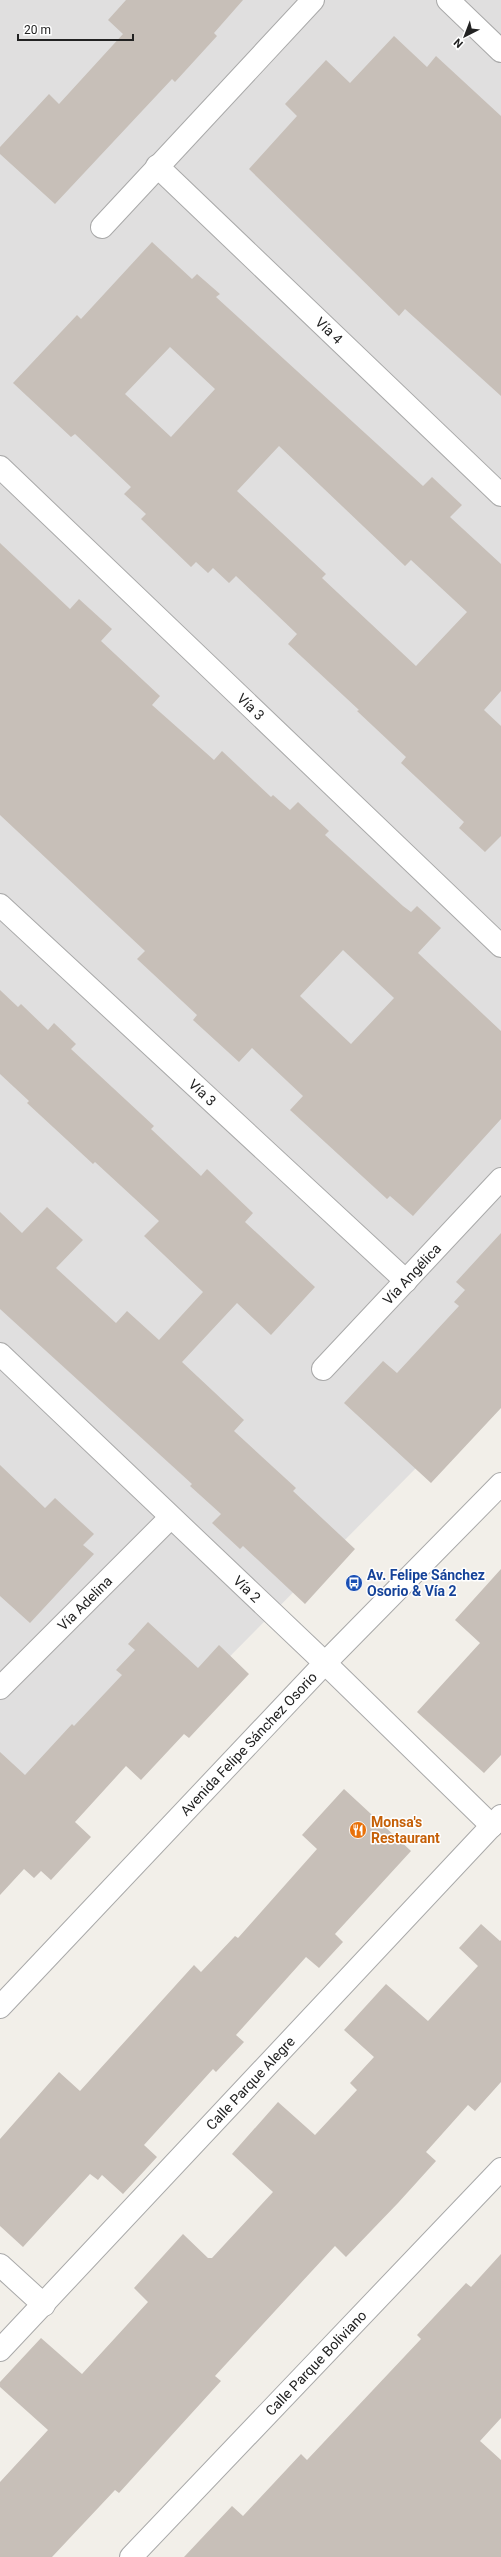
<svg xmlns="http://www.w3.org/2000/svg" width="501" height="2557" font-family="Roboto,sans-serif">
<rect width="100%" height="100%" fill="#f2efe9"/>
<polygon fill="#e0dfdf" points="0,0 501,0 501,1382 0,1889"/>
<g fill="#c7bfb8" fill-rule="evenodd">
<polygon points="126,0 243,0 214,33 217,36 175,82 172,79 55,204 0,154 0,147 49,94 59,104 123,34 108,20"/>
<polygon points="394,36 427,67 436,56 501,116 501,396 405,309 399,316 249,169 297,116 285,104 326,60 350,83"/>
<path d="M152,242L192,279L197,274L220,294L216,297L423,486L432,477L462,505L450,517L501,564V691L484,710L501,726V836L485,852L459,828L464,822L401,763L406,757L357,711L359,710L288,644L297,634L236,576L229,583L213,568L208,573L196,562L191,567L141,519L146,514L124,494L131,487L75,434L71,437L13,383L77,315L81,319ZM170,347L215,389L171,437L125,394ZM279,446L405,566L411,560L467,612L416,666L322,578L326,574L237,491Z"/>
<path d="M0,543L70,609L79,599L112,629L101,641L160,696L152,705L214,760L222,751L271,797L273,795L290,810L298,802L329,831L325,835L403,906L411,912L417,906L441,928L418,953L501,1031V1119L413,1216L390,1196L387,1199L290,1110L303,1096L252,1048L239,1062L193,1020L197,1015L137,959L145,951L0,815ZM343,950L394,998L351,1044L300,996Z"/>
<polygon points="0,990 18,1007 21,1004 48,1030 54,1023 76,1044 71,1049 154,1126 151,1129 201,1176 207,1169 253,1213 245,1222 315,1287 271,1335 237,1303 182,1362 244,1420 234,1431 296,1488 293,1491 355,1549 305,1604 243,1546 240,1549 212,1523 221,1514 190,1486 192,1484 0,1309 0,1212 22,1233 47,1207 83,1240 56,1268 116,1323 127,1311 159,1340 203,1292 144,1236 159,1221 95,1162 93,1164 27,1103 29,1101 0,1074"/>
<polygon points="501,1233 501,1408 431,1483 344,1403 383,1361 397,1373 459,1306 454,1302 465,1290 456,1282"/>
<polygon points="0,1465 45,1508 55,1498 94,1534 83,1545 94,1554 30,1623 0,1596"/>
<polygon points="501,1569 501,1755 484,1773 417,1712 480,1643 455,1620"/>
<polygon points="148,1622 198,1668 219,1645 249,1674 189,1738 184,1734 141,1780 126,1766 75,1822 91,1837 51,1880 41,1871 34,1878 24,1869 0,1895 0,1752 25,1775 72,1724 74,1726 122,1675 116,1670 135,1650 128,1644"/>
<polygon points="344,1789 411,1851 335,1934 343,1942 319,1968 306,1957 236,2035 244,2042 216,2072 213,2069 144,2145 157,2157 123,2194 102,2175 98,2180 90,2174 23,2247 0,2226 0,2139 59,2072 80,2091 194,1965 201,1972 235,1936 238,1938 317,1849 302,1835"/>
<polygon points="481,1924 500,1941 501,1940 501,2082 475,2111 468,2105 426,2152 436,2161 398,2203 346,2257 335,2246 215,2376 221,2381 119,2493 115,2490 52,2557 0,2557 0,2482 48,2430 0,2387 0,2382 41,2338 82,2374 148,2302 134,2288 183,2234 208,2258 212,2258 273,2192 232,2154 278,2102 315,2135 357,2090 350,2083 374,2057 344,2030 386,1984 428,2021 478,1966 459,1948"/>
<polygon points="501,2254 501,2418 480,2441 501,2460 501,2557 184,2557 232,2506 243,2516 301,2454 307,2460 421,2339 417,2335 466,2283 471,2287"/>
</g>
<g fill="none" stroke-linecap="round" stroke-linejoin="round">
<g stroke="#a9a9a9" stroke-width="24">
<g id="minor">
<polyline points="448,0 501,51"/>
<path id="s1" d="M157,166L501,495"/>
<polyline points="102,227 313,0"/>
<path id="s2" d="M0,467L501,946"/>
<path id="s3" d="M0,905L406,1281"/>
<path id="s4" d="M0,1354L325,1663L492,1826"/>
<path id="s5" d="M323,1369L501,1179"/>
<path id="s6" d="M0,1688L170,1518"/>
<polyline points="0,2265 44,2305"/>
<path id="s7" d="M0,2350L501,1816"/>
<path id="s8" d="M131,2557L501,2169"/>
</g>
</g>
<g stroke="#a9a9a9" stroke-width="24">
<g id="tertiary">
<path id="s9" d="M0,2007L325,1663L501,1484"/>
</g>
</g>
<use href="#minor" stroke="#fff" stroke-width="22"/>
<use href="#tertiary" stroke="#fff" stroke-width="22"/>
</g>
<defs>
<g id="bus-disc" transform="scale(0.9)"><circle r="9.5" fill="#1a4fb4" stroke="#fff"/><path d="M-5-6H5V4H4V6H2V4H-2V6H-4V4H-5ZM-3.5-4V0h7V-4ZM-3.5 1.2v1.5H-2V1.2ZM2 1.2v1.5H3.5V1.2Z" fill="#fff"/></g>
<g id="restaurant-disc" transform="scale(0.9)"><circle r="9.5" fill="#e8710a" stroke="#fff"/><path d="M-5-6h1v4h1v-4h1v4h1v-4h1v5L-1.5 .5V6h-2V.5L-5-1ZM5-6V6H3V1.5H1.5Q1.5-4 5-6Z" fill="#fff"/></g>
</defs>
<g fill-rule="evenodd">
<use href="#bus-disc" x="354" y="1583"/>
<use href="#restaurant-disc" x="358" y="1830"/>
</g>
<g text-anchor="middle" stroke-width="3" stroke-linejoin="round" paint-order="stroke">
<g font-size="14" fill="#222" stroke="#fff">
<text dy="5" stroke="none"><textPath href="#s1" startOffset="238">Vía 4</textPath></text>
<text dy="5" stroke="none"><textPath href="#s2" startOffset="347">Vía 3</textPath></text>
<text dy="5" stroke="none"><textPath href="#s3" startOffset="276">Vía 3</textPath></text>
<text dy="5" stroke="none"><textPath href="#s5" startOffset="130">Vía Angélica</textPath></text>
<text dy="5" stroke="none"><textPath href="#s4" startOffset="341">Vía 2</textPath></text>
<text dy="5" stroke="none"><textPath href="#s6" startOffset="120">Vía Adelina</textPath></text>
<text dy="5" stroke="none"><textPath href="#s9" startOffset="362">Avenida Felipe Sánchez Osorio</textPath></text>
<text dy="5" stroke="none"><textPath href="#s7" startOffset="366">Calle Parque Alegre</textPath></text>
<text dy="5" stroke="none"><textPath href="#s8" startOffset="268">Calle Parque Boliviano</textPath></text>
</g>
<g font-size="14" font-weight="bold" fill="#164399" stroke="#fff" text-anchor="start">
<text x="367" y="1580">Av. Felipe Sánchez<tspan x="367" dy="16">Osorio &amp; Vía 2</tspan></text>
</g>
<g font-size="14" font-weight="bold" fill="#c56008" stroke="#fff" text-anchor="start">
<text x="371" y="1827">Monsa's<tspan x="371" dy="16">Restaurant</tspan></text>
</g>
</g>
<g transform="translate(465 36) rotate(222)" stroke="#ffffff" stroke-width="3" paint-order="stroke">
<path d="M0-3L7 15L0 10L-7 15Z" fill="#222222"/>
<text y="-6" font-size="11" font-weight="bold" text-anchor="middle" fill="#222222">N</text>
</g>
<path d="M18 34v6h115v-6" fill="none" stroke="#222222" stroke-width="2"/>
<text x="24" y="34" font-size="12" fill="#222222" stroke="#ffffff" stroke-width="3" paint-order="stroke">20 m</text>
</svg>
